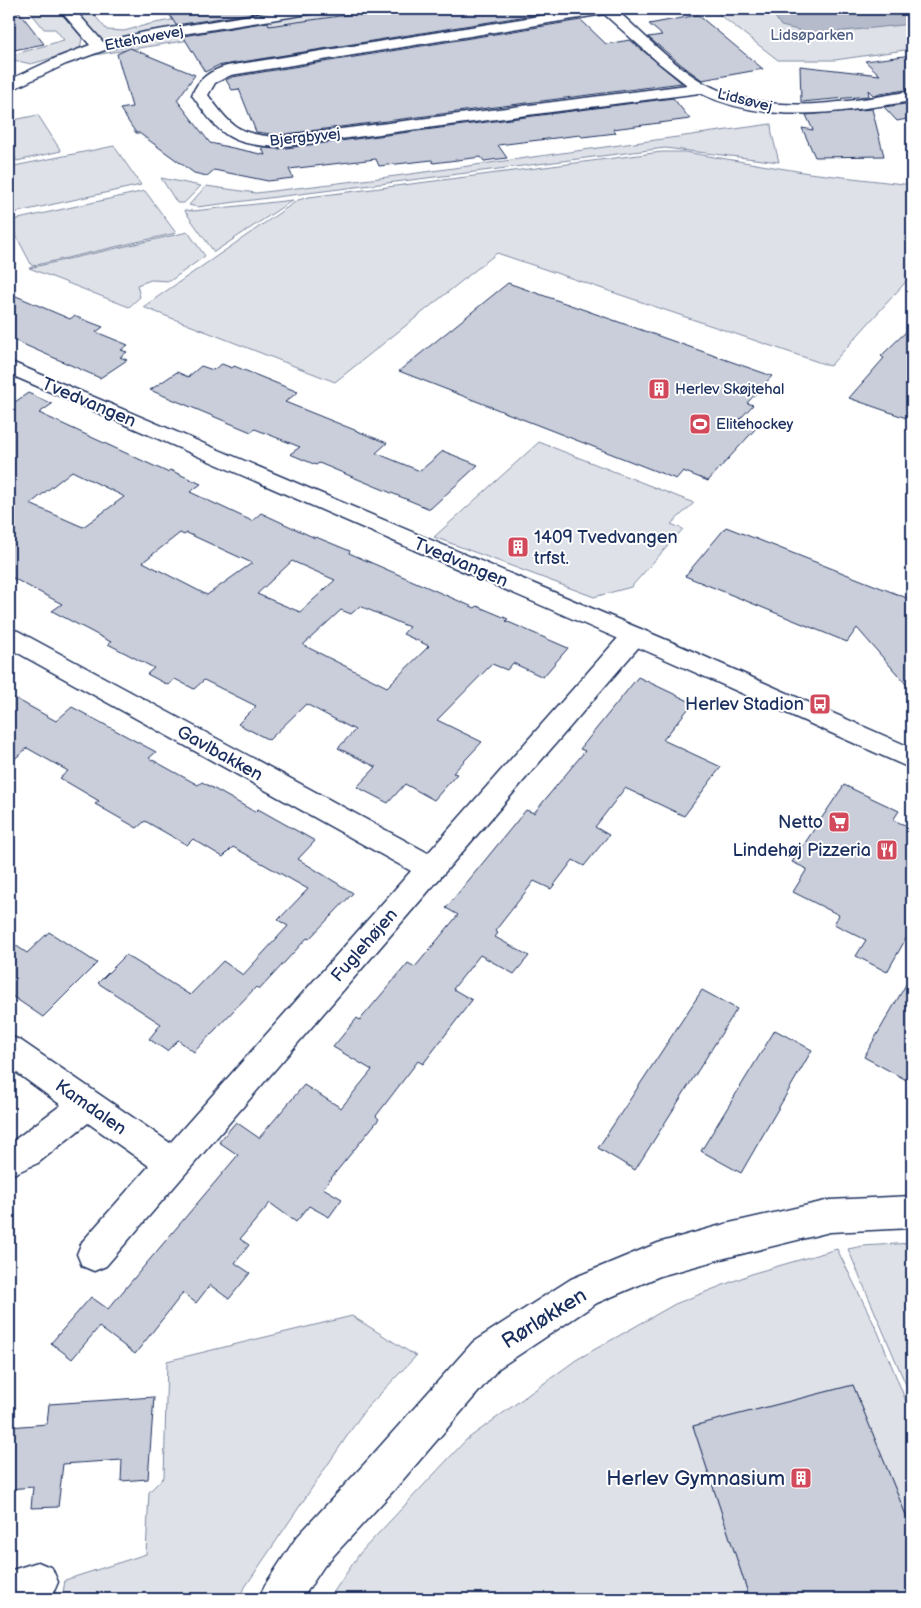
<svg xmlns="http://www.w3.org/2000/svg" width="921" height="1608" font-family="'Balsamiq Sans',sans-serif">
<rect width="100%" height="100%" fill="#fff"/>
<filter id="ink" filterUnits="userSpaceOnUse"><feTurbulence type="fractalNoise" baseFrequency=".02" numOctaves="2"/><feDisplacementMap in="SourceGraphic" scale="10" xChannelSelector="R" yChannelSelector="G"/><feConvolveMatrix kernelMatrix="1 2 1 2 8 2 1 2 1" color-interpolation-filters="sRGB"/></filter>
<g filter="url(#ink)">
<g fill="#dee1e7" stroke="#7c88a2">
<polygon points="28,9 58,9 82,38 80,50 31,64 9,59 9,56 64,40 55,29 44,29"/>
<polygon points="71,9 89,9 107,30 124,31 150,24 229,9 297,9 147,32 101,42"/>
<polygon points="325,9 401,9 381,10 88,56 105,49 144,39"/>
<polygon points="712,9 912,9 912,49 835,60 778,60"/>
<polygon points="38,115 61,151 17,161 9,146 9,121"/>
<polygon points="771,124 772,134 779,162 665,148 197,207 189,205 206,186 256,193 396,176"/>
<polygon points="114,146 141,185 9,214 9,167"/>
<polygon points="662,152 685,152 809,173 912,185 912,275 830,366 497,253 335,382 143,307 298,200 309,197"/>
<polygon points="161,178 201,186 184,203 177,203"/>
<polygon points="145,191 176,233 32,266 9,222 9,221"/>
<polygon points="293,200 214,252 184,210 193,211"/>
<polygon points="188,232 205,256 170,281 151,280 137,285 140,297 129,307 29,268"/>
<polygon points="539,442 694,503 671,524 683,529 631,587 594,597 434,537"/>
<polygon points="912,1243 912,1399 848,1249 863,1246"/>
<polygon points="837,1249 878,1332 912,1416 912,1530 853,1385 693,1426 750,1599 329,1599 360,1553 466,1440 576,1360 675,1304 754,1273"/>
<polygon points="352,1316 416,1356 364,1411 237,1599 62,1599 65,1580 146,1554 149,1492 164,1477 167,1361"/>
</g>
<polygon fill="#b5bbca" stroke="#77839f" points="770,9 912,9 912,24 815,34 781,26"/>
<g fill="#caceda" stroke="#1b2f5e" fill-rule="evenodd">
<polygon points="9,9 17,9 44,44 9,51"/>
<polygon points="166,9 267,9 267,11 176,25"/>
<polygon points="389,9 570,9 217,66 205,72 183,36 268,22 269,26"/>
<polygon points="698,15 763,69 702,80 683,66 648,37 662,35 649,24"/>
<polygon points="581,20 606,44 630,40 682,83 278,135 256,132 239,89 232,90 226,80 232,77"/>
<polygon points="130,48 195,75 177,100 210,143 265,155 262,148 278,149 673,98 690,119 613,129 616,133 582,137 580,135 498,145 507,158 484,161 481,157 433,163 432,160 379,166 376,159 289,169 293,178 268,181 214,170 207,176 194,173 139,133 136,133 120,109 132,107 117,54"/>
<polygon points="912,55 912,89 873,95 868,90 869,96 801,102 800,66 880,75 865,61"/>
<polygon points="912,103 912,118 897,121 884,107"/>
<polygon points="872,109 884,156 815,157 802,128 813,130 806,115"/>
<polygon points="508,283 772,376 747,403 753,405 740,419 758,426 708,481 683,471 676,479 399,371"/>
<polygon points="9,293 70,319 74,316 103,327 96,332 128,345 121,350 127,352 120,357 127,360 100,378 9,338"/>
<polygon points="912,326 912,420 849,398 884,358 881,356"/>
<polygon points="222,364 232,368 234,366 298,392 285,402 387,443 376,453 420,471 443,451 478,465 430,509 319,463 316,465 290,454 300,447 255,429 251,432 150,390 177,372 188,377 201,366 213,370"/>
<path d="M28,393L52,404L39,413L167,472L170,470L201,484L190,492L252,521L261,513L315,538L316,537L350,551L349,553L475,608L477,606L508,619L506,621L568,648L543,677L513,663L507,670L492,664L437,720L482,742L453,773L457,774L434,800L405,784L388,803L357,787L376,767L338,748L355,730L306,704L269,740L238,724L256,706L204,680L194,689L175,679L168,685L147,674L154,668L108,644L111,642L52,611L62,604L9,576V399L15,402ZM72,471L123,496L124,497L83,527L30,504ZM180,533L184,535L187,533L252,563L207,595L143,562ZM292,561L335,580L300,612L257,594ZM360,606L409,627L403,634L429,646L387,687L303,645L341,610L351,614Z"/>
<polygon points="726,527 912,600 912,691 857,628 847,642 685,576"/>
<polygon points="638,677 693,703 663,740 721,767 684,816 625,788 595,827 609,835 584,866 573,860 551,889 534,881 495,931 498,933 495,937 529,956 514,974 480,955 453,989 472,1000 423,1064 418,1061 376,1116 379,1119 323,1188 342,1199 329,1217 309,1206 296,1222 270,1203 240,1239 249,1245 235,1263 250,1273 229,1299 210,1285 196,1303 183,1293 135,1354 99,1327 72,1359 51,1343 91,1297 108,1309 238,1155 219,1142 236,1122 259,1138 304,1085 341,1108 372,1070 333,1047 357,1018 360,1020 408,963 415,967 458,915 446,908 526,810 534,813 585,751 580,749"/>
<polygon points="9,695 56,721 72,707 156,752 149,758 198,785 202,782 255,812 258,809 315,841 298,859 353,893 309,939 307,938 260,989 256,987 194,1052 178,1040 167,1051 149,1039 161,1024 98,983 126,955 190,995 223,961 243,975 288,926 278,920 308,889 233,847 223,857 193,839 187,845 145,821 137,828 95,804 99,801 60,778 68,771 27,748 9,764"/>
<polygon points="844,785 899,811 893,820 912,828 912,928 887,972 856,956 866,940 834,924 839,915 793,892 807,869 792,862"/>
<polygon points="49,932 97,963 43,1017 9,994 9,941 27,953"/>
<polygon points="912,974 912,1083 864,1057"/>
<polygon points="702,990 737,1009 635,1170 598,1148"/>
<polygon points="775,1030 812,1050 741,1173 701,1151"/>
<polygon points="853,1385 912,1530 912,1599 750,1599 693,1426"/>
<polygon points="154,1397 148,1479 121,1481 122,1460 63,1464 58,1507 31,1508 33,1487 9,1489 9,1427 47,1424 49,1404"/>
</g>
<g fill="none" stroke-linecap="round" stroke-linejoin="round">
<g stroke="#1b2f5e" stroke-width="3">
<g id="street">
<polygon points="59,9 74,9 103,42 145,32 289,9 322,9 320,12 315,13 145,40 105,50 66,64 9,91 9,80 56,58 90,45"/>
<path d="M583,9H615C644,34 672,65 706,84C769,118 845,102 912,91V101C841,112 767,126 700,93L278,147C228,144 220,135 192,95C198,79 211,70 227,66ZM604,14L659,63L687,85L278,137C237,134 232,127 208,95L215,83L231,75Z"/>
<polygon points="634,627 643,630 646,636 643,642 106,1266 94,1271 82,1266 77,1254 82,1242 149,1166 88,1123 38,1163 9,1176 9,1144 61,1105 9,1067 9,1036 20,1040 170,1143 411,871 9,648 9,629 18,631 428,853 625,630"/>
<polygon points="912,1196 912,1228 830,1232 725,1258 660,1276 597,1303 499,1368 395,1489 324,1566 302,1599 259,1599 265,1585 296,1538 367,1461 473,1342 571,1279 658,1243 725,1224 830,1200"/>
<polygon points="38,1562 52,1568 58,1582 52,1596 45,1599 9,1599 9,1571"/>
</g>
</g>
<g stroke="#1b2f5e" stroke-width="3">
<polygon id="secondary" points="9,361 676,644 912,748 912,769 658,656 9,374"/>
</g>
<use href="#street" fill="#fff" fill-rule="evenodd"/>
<use href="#secondary" fill="#fff" fill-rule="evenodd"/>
</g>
</g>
<defs>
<g id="building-square" transform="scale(1.125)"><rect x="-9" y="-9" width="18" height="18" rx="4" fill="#d1495b" stroke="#fff"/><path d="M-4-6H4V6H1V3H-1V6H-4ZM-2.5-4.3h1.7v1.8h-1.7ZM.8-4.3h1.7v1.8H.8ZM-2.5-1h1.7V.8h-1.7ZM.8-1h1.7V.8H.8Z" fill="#fff"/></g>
<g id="stadium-square" transform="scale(1.125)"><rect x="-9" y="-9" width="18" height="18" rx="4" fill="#d1495b" stroke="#fff"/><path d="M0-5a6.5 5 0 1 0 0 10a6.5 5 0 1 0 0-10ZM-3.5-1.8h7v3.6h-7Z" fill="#fff"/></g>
<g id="bus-square" transform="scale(1.125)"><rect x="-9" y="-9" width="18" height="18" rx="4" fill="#d1495b" stroke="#fff"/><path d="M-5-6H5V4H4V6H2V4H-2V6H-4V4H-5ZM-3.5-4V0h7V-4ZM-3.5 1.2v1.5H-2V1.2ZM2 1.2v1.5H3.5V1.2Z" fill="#fff"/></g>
<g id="supermarket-square" transform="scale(1.125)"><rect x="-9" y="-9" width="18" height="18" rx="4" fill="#d1495b" stroke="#fff"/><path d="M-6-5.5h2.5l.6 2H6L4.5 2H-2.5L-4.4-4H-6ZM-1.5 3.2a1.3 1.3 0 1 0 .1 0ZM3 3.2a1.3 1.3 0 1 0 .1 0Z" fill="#fff"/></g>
<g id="restaurant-square" transform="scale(1.125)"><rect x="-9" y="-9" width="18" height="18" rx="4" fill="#d1495b" stroke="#fff"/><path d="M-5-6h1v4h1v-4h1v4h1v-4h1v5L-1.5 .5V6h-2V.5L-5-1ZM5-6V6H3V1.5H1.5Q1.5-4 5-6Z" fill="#fff"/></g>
</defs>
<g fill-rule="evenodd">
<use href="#building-square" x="659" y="389"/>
<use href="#stadium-square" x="700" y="424"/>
<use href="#building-square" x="518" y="547"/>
<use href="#bus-square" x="820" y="704"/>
<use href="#supermarket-square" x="839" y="822"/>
<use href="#restaurant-square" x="887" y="850"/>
<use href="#building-square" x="801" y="1478"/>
</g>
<g text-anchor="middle" stroke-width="4" stroke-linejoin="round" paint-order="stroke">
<g font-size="15" fill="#4c5c80" stroke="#fff">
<text x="812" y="40">Lidsøparken</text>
</g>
<g font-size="15" fill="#1b2f5e" stroke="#fff">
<text transform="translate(144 38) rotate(-11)" y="5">Ettehavevej</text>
<text transform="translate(745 100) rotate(14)" y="5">Lidsøvej</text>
<text transform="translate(305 137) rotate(-6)" y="5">Bjergbyvej</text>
</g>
<g font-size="15" fill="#1b2f5e" stroke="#fff" text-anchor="start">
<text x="675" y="394">Herlev Skøjtehal</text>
<text x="716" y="429">Elitehockey</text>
</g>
<g font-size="18" fill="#1b2f5e" stroke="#fff">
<text transform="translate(89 402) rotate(23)" y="6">Tvedvangen</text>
<text transform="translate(461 562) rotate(23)" y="6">Tvedvangen</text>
<text transform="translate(220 753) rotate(29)" y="6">Gavlbakken</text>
<text transform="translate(364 945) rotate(-49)" y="6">Fuglehøjen</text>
<text transform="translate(91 1107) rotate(35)" y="6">Kamdalen</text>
</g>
<g font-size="18" fill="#1b2f5e" stroke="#fff" text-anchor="end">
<text x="534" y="543" text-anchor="start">1409 Tvedvangen<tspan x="534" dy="21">trfst.</tspan></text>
<text x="804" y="710">Herlev Stadion</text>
<text x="823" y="828">Netto</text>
<text x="871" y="856">Lindehøj Pizzeria</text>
</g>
<g font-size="21" fill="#1b2f5e" stroke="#fff">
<text transform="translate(544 1318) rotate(-32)" y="7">Rørløkken</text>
</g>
<g font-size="21" fill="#1b2f5e" stroke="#fff" text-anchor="end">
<text x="785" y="1485">Herlev Gymnasium</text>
</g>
</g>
<rect width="921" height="1608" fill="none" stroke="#fff" stroke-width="30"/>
<rect x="15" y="15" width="891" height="1578" fill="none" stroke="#1b2f5e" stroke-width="2" filter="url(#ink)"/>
</svg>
